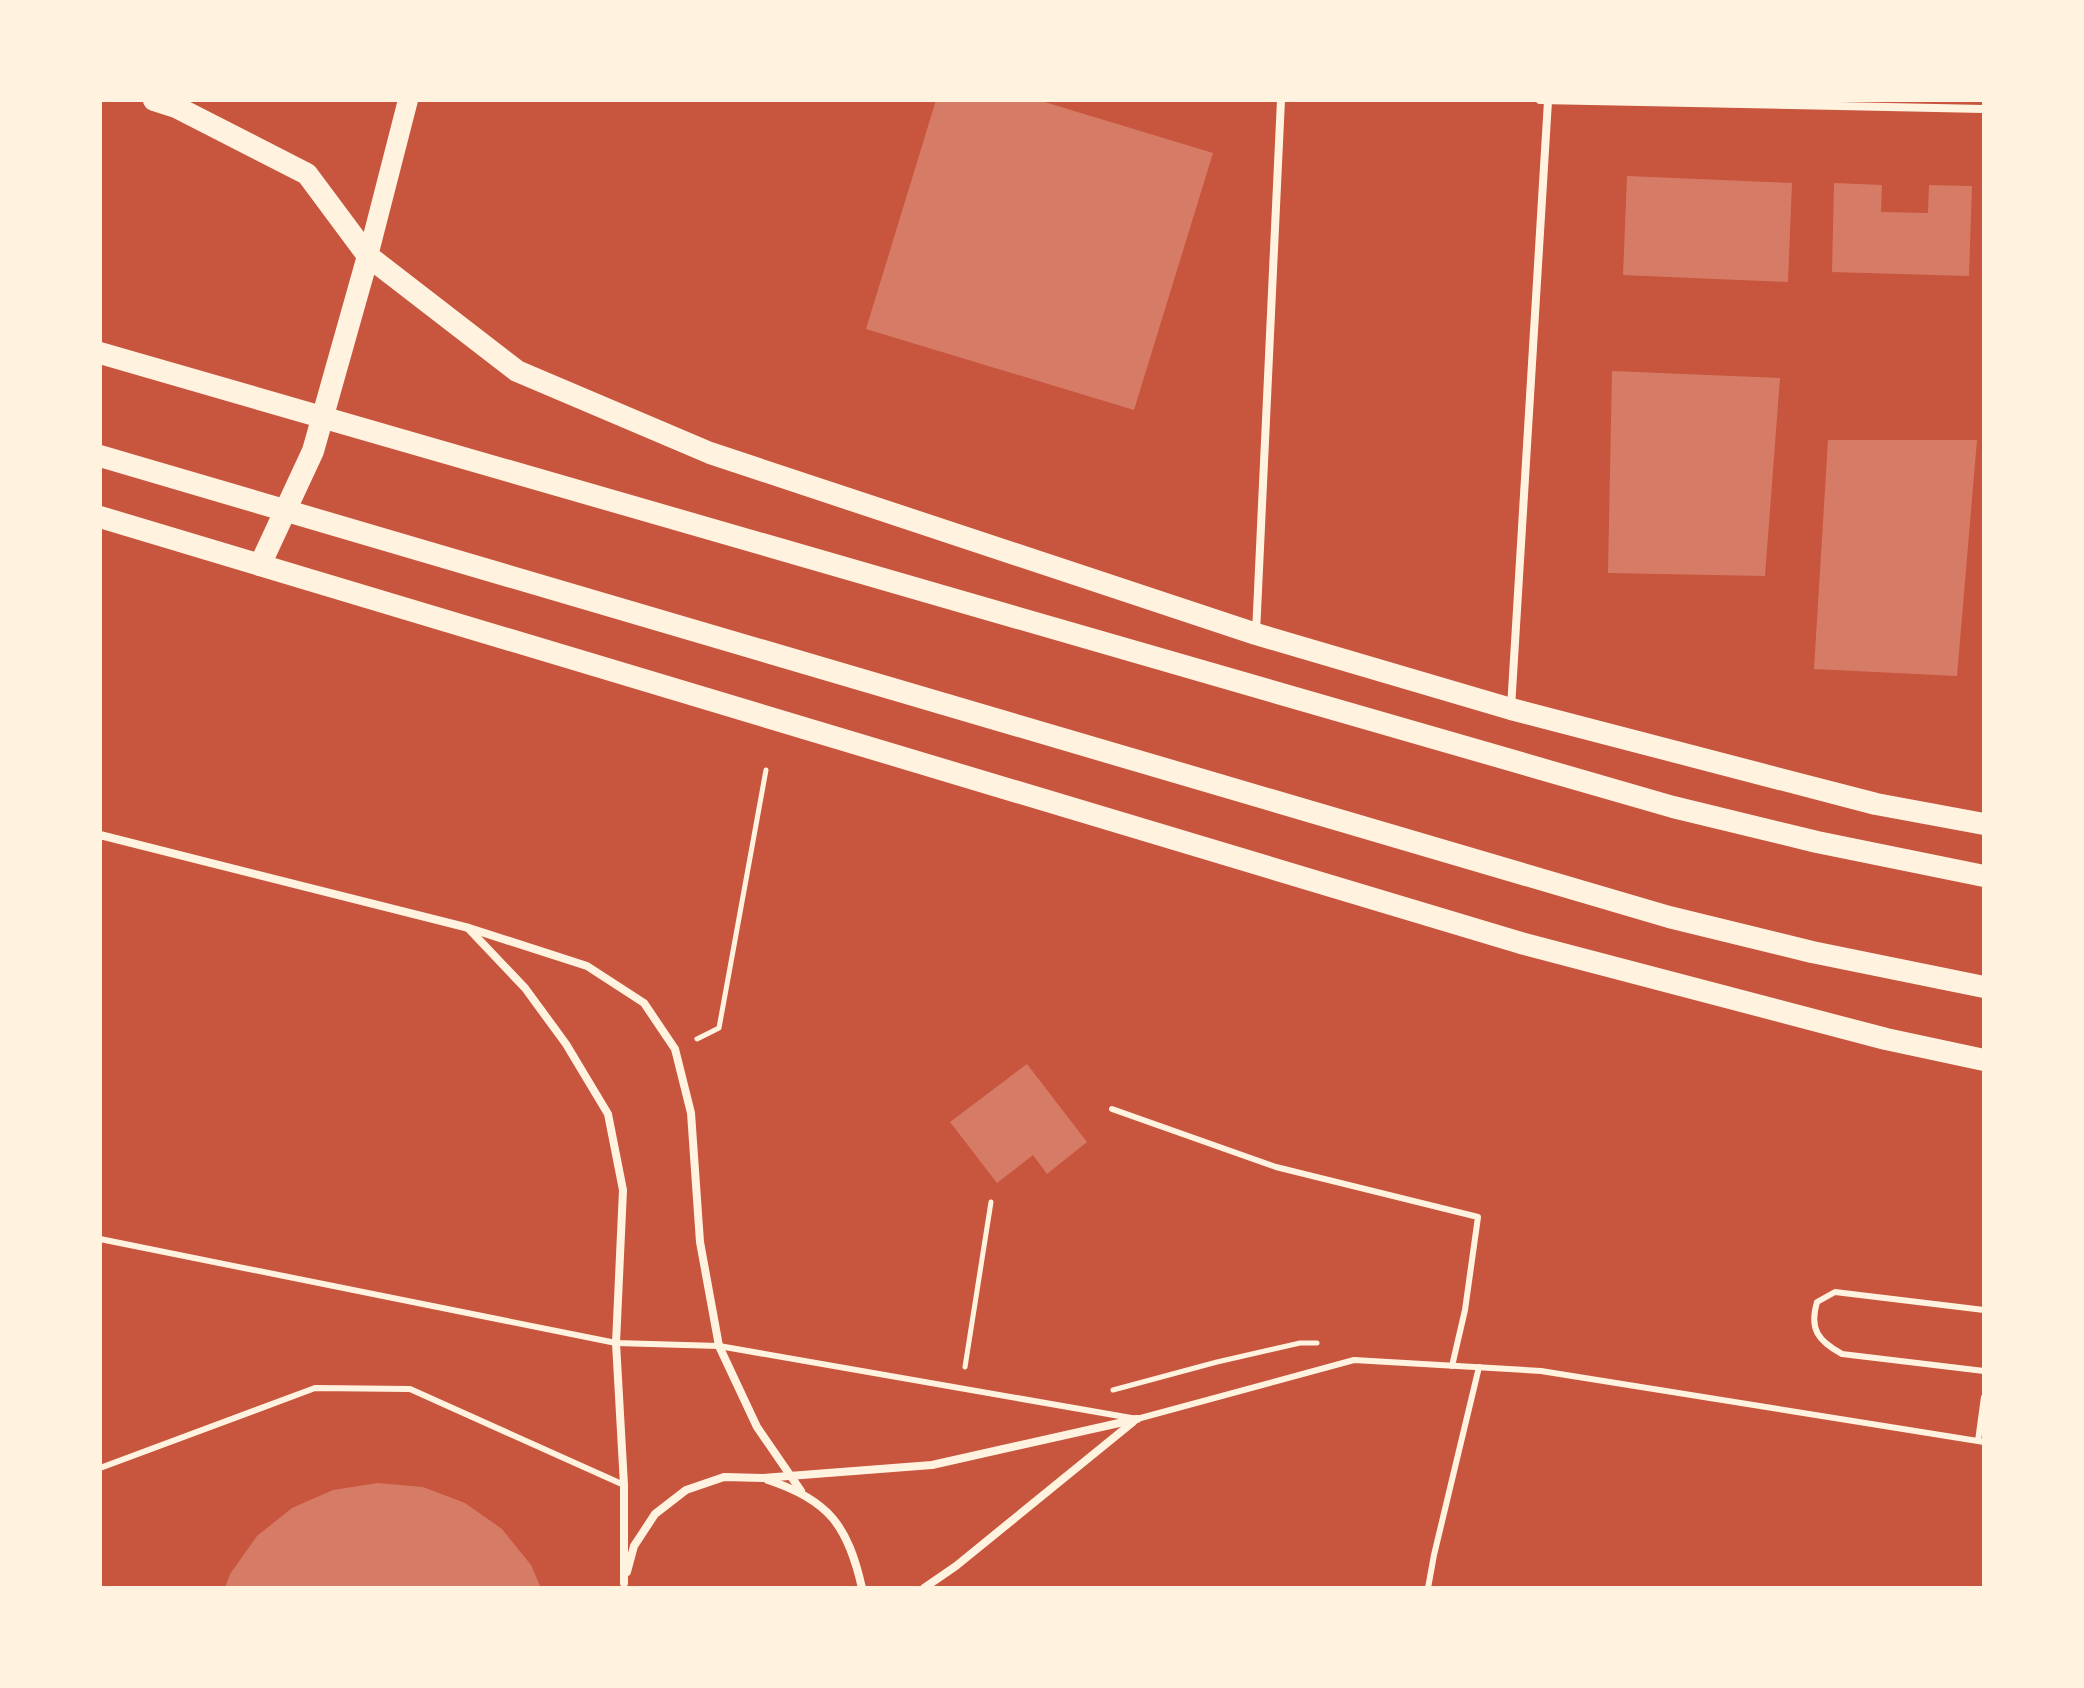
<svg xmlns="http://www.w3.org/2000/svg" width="2084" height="1688" font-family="'Nunito Sans',sans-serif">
<rect width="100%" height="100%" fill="#c8553d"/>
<g fill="#d67c66">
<polygon points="936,100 1038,100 1213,153 1134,410 866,329"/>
<polygon points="1627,176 1792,183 1788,282 1623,275"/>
<polygon points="1834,183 1882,185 1881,212 1928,213 1929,185 1972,186 1969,276 1832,272"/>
<polygon points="1612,371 1780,378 1765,576 1608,573"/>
<polygon points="1828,440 1977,440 1957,676 1814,669"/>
<polygon points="1027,1064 1087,1142 1047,1174 1033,1155 997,1183 950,1122"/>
<polygon points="378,1483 423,1487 465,1503 502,1529 531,1565 541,1588 225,1588 230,1574 257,1536 292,1508 333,1490"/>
</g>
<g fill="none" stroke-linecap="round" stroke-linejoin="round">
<g stroke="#fff3e0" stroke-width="5">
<polyline points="697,1039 719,1028 766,770"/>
<polyline points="965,1367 991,1202"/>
<polyline points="1113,1390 1217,1362 1300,1343 1317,1343"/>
</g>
<g stroke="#fff3e0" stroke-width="6">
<polyline points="1112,1109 1276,1167 1478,1217 1465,1310 1452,1366"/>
<polyline points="100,1239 616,1343 719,1346 1137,1419 1354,1360 1541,1371 1984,1442"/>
<path d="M1984,1310L1835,1292L1817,1302C1809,1329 1818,1341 1842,1354L1984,1371"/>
<polyline points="1978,1441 1984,1397"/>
<polyline points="100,1468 315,1388 410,1389 624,1485"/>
<polyline points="1428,1588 1434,1555 1479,1367"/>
</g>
<g stroke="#fff3e0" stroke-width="8">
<polyline points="1540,100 1984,109"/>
<polyline points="1256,633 1281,100"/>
<polyline points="1511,708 1548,101"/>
<polyline points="100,835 469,928 587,966 644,1003 675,1049 691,1113 700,1242 719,1346 757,1427 801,1491"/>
<polyline points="469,929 525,988 566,1044 608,1114 623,1190 616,1343 624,1485 624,1583"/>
<path d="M768,1480C829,1500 848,1526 862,1588"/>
<polyline points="627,1572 634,1546 655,1514 686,1490 724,1477 763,1478 932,1465 1137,1419"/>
<polyline points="924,1588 956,1566 1133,1422"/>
</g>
<polyline stroke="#fff3e0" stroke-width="20" points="368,256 408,100"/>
<g stroke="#fff3e0" stroke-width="22">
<polyline points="154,100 176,107 307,174 368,256 313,451 260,565"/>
<polyline points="368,256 517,371 710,453 1256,634 1511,709 1876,804 1984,824"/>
<polyline points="100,353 1673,807 1817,842 1984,876"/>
<polyline points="100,456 1669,917 1812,952 1984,987"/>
<polyline points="100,517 1521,943 1886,1039 1984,1060"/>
</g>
</g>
<rect width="2084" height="1688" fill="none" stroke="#fff3e0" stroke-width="204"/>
</svg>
